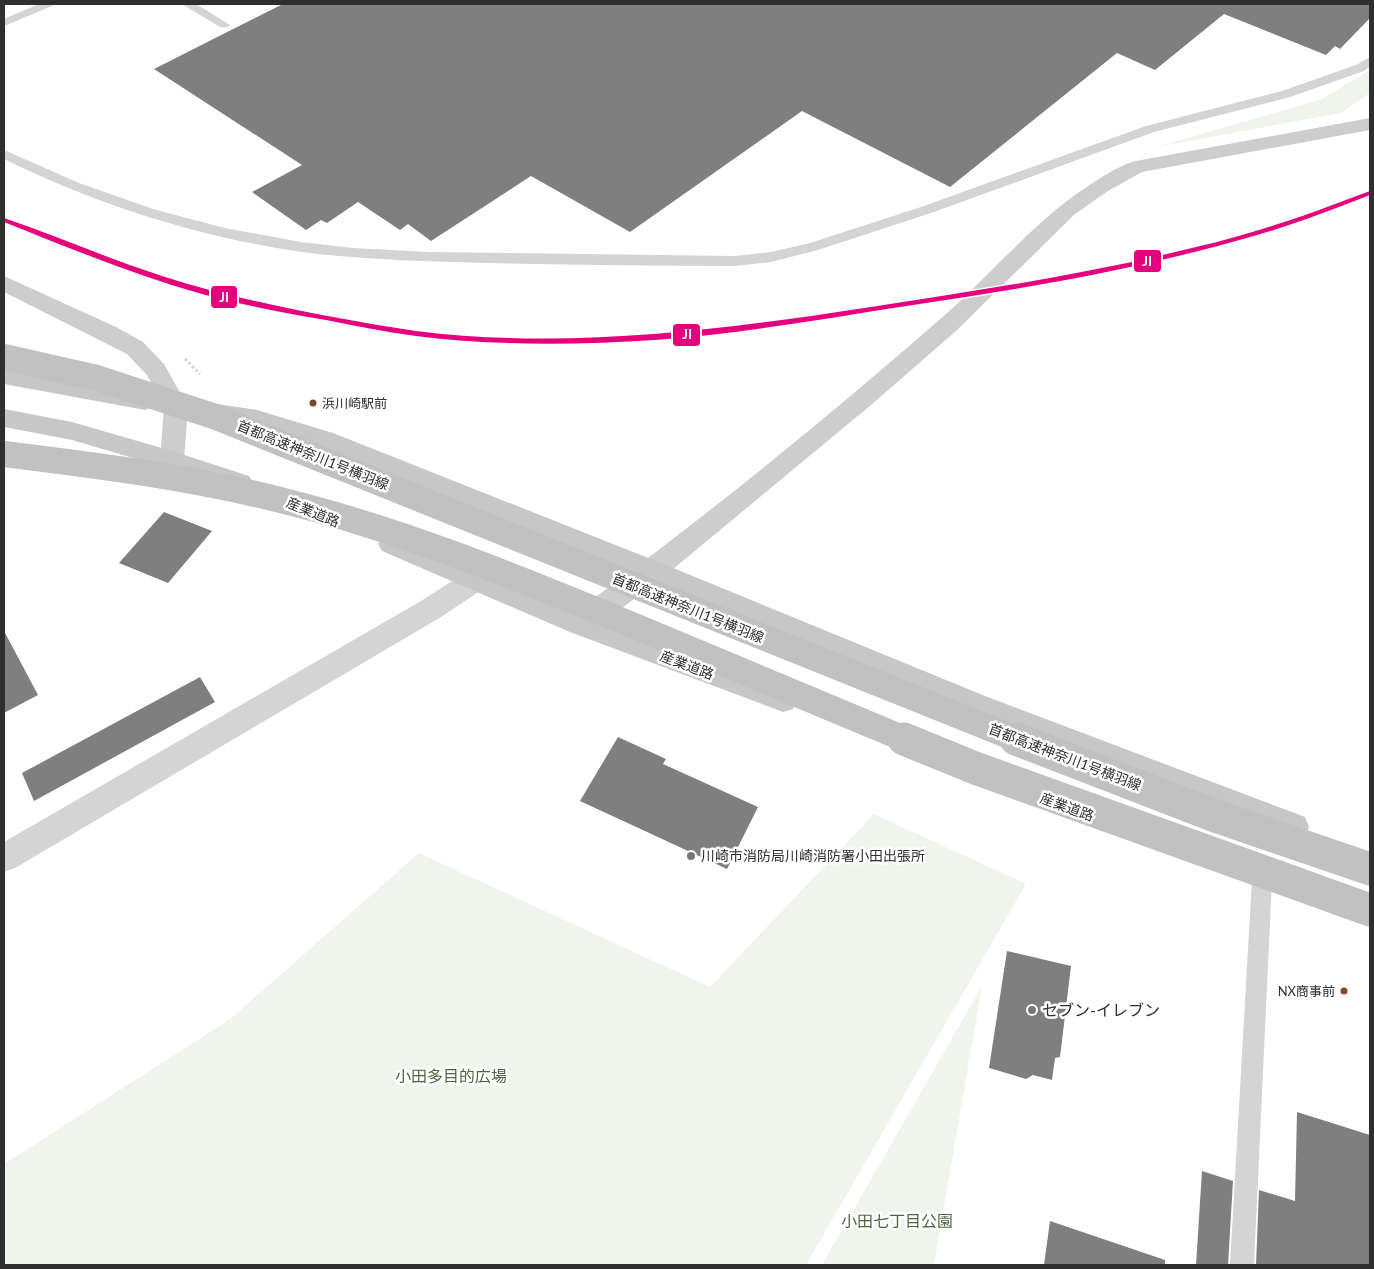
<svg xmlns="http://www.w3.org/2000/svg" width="1374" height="1269" font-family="Lato,'Noto Sans JP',sans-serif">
<rect width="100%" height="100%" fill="#fff"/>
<g fill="#f0f4ed">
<polygon points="1370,70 1370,93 1341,113 1157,147 1322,99"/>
<polygon points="874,814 1026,884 806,1265 4,1265 4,1164 229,1020 419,853 710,987"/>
<polygon points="982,986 934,1265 822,1265"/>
</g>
<g fill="#7f7f7f">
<polygon points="283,4 1370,4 1370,18 1340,49 1335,46 1326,55 1224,14 1155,70 1117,53 950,187 802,111 630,232 531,176 431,241 408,224 400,230 358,202 327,223 321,220 306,230 252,192 302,165 154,69"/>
<polygon points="164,512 212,531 168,583 119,563"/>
<polygon points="4,631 38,695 4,713"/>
<polygon points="200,677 215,702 34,801 22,773"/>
<polygon points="618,737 666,759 663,764 758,807 727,869 580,801"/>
<polygon points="1007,951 1071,966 1060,1057 1055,1058 1052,1080 1033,1075 1026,1079 989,1068"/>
<polygon points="1297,1112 1370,1135 1370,1265 1256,1265 1259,1190 1295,1201"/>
<polygon points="1202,1171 1233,1181 1228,1265 1196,1265"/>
<polygon points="1050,1221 1165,1260 1165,1265 1044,1265"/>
</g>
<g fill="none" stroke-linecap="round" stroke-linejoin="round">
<polyline stroke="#d4d4d4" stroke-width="3" stroke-dasharray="2.5 2.5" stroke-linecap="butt" points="185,359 200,374"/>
<g fill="#d4d4d4" fill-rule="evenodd">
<polygon points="39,4 54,4 52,6 4,26 4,19"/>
<polygon points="182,4 196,4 230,25 228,27 220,27"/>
<path d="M1370,57V66L1364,71L1290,97L1154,132L931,213L818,250L771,262L735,266C652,266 569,265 486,263C424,261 363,260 302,252C198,237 98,205 4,159V150L79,183L153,209L225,228L301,242L353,248L430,252L735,256L771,252L810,243L921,207L1146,126L1282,91L1356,65Z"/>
<polygon points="1262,870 1269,872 1272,879 1254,1265 1230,1265 1252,879 1255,872"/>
</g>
<polygon fill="#d4d4d4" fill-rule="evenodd" points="477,568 486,571 490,579 486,587 441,617 15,868 4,872 4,842 421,601 468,571"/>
<g fill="#cdcdcd" fill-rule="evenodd">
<path d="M1370,118V130L1142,172L1108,191L1075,214L956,331L871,405L661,579L591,631L581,634L571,631L567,623L571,615C698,523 820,424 938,321C992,275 1037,216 1099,179C1110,172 1123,164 1136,161Z"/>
<polygon points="4,276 116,327 143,342 164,364 188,407 184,460 181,467 172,469 163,467 160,460 164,407 147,375 127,354 4,292"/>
</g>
<g fill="#c7c7c7" fill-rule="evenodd">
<polygon points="4,368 145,392 153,395 157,401 153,407 145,410 4,384"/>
<polygon points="217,404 257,410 333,433 661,563 985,696 1305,817 1309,827 1305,837 1294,841 965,714 643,579 316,446 257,428 208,419 205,413 208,407"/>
<polygon points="4,409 72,422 172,451 249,476 253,483 249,490 240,493 167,468 72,440 4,427"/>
<polygon points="391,534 486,571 590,616 793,691 797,700 793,709 783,712 570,632 382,551 378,544 382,537"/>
</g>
<g stroke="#c1c1c1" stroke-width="26">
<polyline points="4,357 97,378 216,417 1019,740"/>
<path d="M4,454C101,466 197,478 292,503C406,532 516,577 625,622C719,661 813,701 907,740"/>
</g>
<g stroke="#c1c1c1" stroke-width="33">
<polyline points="904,739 975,768 1370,910"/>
<polyline points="1016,739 1218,817 1370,869"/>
</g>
<g stroke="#fff" stroke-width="3">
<path id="rail-1" d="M1370,191V195C1333,209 1296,224 1257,235C1145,268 1029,288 913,305C827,318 742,334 655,340C576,345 495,346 416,336C386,332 356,326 326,320C285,313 243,305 202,294C135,275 69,248 4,222V218C57,236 109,259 162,276C218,294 275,306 333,317C361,322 388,327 416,331C568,350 721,330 871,307C980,290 1089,274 1196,247C1235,238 1273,226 1311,213C1331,206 1350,198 1370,191Z"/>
</g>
<use href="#rail-1" fill="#e5007d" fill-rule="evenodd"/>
</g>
<g fill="#7a4b2a" stroke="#fff" stroke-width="2">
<circle cx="313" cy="403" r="4.5"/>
<circle cx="1344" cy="991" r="4.5"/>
</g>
<g fill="#787878" stroke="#fff" stroke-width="2">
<circle cx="691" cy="856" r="5"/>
<circle cx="1032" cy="1010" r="5"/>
</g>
<g text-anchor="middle" stroke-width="5" stroke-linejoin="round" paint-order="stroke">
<g font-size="13" fill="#2f2f2f" stroke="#fff" text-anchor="start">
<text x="322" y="408">浜川崎駅前</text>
<text x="1335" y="996" text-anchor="end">NX商事前</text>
</g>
<g font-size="14" fill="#2f2f2f" stroke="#fff">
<text transform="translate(313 455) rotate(22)" y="5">首都高速神奈川1号横羽線</text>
<text transform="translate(313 512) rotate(22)" y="5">産業道路</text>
<text transform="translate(688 608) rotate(22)" y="5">首都高速神奈川1号横羽線</text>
<text transform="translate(687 665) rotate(21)" y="5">産業道路</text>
<text transform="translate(1065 757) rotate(21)" y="5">首都高速神奈川1号横羽線</text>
<text transform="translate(1067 807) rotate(20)" y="5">産業道路</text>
</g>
<g font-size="14" fill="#2f2f2f" stroke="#fff" text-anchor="start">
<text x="701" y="861">川崎市消防局川崎消防署小田出張所</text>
</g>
<g font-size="16" fill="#2f2f2f" stroke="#fff" text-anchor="start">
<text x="1042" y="1016">セブン-イレブン</text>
</g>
<g font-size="16" fill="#4d6740" stroke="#fff">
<text x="451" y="1082">小田多目的広場</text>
<text x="897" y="1227">小田七丁目公園</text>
</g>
</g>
<g stroke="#fff" stroke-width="2">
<rect x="1133" y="249" width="29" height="24" rx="5" fill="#e5007d"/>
<rect x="210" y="285" width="28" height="24" rx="5" fill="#e5007d"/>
<rect x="672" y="323" width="29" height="24" rx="5" fill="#e5007d"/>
</g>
<g font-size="14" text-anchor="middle" font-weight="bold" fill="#fff">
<text x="1147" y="266">JI</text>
<text x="224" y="302">JI</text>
<text x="687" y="339">JI</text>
</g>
<rect width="1374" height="1269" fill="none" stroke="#2f2f2f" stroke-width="10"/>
</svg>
